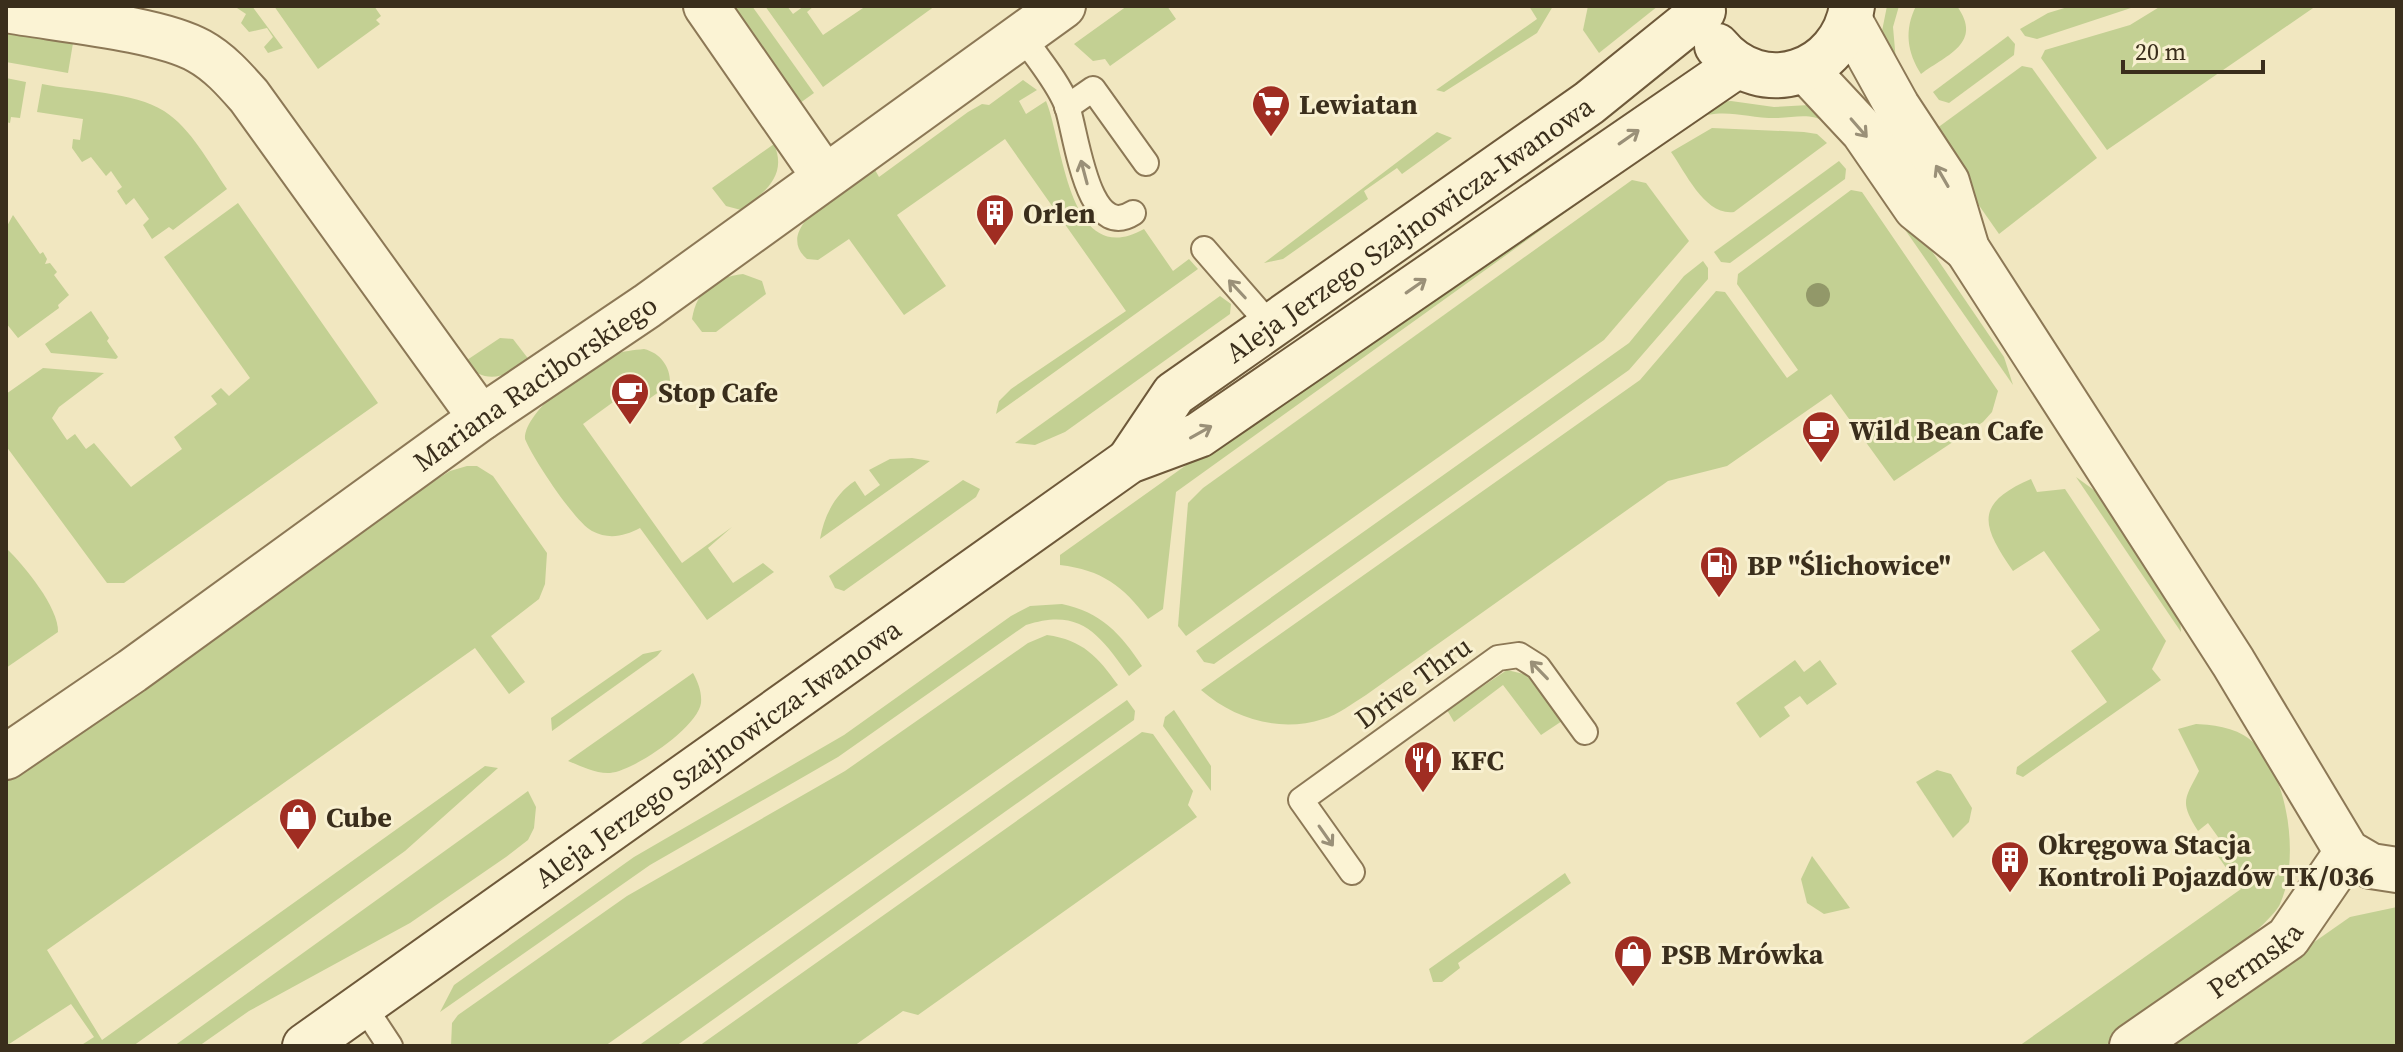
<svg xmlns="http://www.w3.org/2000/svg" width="2403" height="1052" font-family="'Source Serif 4',serif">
<rect width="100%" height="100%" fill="#f1e7c0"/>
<g fill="#c3d093">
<polygon points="234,6 252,6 283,48 268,53 264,47 273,37 267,28 249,32 241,23 246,14"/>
<polygon points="274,6 374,6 381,16 376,20 380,24 318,69"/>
<polygon points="723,6 752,6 814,93 793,108"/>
<polygon points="765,6 787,6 793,14 804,6 814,6 807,12 823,35 866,6 935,6 823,87"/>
<polygon points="1127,6 1167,6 1176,19 1110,66 1105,59 1093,61 1074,44"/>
<polygon points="1529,6 1553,6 1537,33 1444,92 1436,90 1537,19"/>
<polygon points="1588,6 1658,6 1599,53 1583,30"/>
<polygon points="1887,6 1899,6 1893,27 1896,61 1881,36"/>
<path d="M1916,6H1957C1983,43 1948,54 1921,74C1907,52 1904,30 1916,6Z"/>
<polygon points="2071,6 2137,6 2037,39 2025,36 2020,29 2048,13"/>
<polygon points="2161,6 2316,6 2107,150 2041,58 2045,50 2130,25"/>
<polygon points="6,32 73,43 68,73 6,62"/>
<polygon points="2008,36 2015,44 2014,55 1949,103 1939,100 1933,92"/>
<polygon points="2022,66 2032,68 2097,158 1999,234 1929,134"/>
<polygon points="6,78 26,82 20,118 11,117 10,123 6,122"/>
<path d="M1023,80L1037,90L1019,101L1026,114L1046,101C1063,141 1068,272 1144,229L1173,271L1189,259L1198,269L996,414L999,401L1011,389L1126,311L1005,139L897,215L946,286L904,315L849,239L818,260L807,259C769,227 853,183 874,168L879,177L968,112L982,104L989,105Z"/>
<path d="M42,84C77,91 135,92 164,111C191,128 209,163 227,189L173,230L169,227L152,239L143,225L149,219L134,198L126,205L117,191L122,187L111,171L106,176L91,157L82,162L72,148L73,139L80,140L83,119L37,112Z"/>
<path d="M1731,101L1774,107L1809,105L1827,123C1810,112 1795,118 1776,118C1745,118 1724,107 1693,119L1706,103Z"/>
<path d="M1712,128L1804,132L1817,134L1827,143L1734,212C1705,216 1686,173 1671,152Z"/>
<polygon points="1437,132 1452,138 1402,174 1397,168 1364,191 1368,199 1283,259 1264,263"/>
<path d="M774,144C788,176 764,193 741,210L726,206L712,188Z"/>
<polygon points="1839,161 1846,169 1845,179 1730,263 1721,262 1714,252"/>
<path d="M1612,162L1617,169L1615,177L1176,492L1163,609L1148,619C1123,586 1102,570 1060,565V555Z"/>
<polygon points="1878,172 2004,357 2013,385 1883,198"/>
<polygon points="1632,180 1646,183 1689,241 1604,340 1186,636 1178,626 1188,503 1203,488"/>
<path d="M1851,190L1862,192L1998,391L1992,412L1983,422L1894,481L1831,394L1727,466L1668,481L1366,695C1353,703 1338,715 1323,719C1280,733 1234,719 1201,690L1640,380L1716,291L1725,292L1787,378L1798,370L1737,284L1738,274Z"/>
<polygon points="238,203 378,403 124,583 107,583 6,446 6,394 43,368 104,373 59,407 52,418 67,440 75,434 86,449 94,443 131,487 182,449 174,437 217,404 211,396 221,388 229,396 250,378 164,257"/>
<polygon points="13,215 40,254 43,252 47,259 45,264 50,263 57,272 54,275 69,295 58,305 59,308 18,338 6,323 6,228"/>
<polygon points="1703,261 1708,268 1708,279 1629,370 1214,664 1204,662 1196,651 1629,343 1684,276"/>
<path d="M743,274L762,281L766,294L716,332H702L692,319C697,289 714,278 743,274Z"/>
<polygon points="1220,296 1231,304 1230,314 1065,432 1035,445 1015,443"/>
<polygon points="91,311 109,338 107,341 118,357 116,359 51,353 45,344"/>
<path d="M500,338L513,339L530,361C507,377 484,386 464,362Z"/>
<path d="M644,349C661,353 671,368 670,384L649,399L638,384L583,424L682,563L732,527L708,548L733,583L763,563L774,572L707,620L640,528C625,536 609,540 592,531C575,522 533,459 525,439C524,411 588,364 613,355C623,351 634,350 644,349Z"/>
<path d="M912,458L930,461L820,539C824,516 835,494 855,481L865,496L880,485L869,470L890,459Z"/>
<polygon points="467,466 477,466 493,476 547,553 545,584 539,599 491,636 525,682 509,694 475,648 47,950 102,1040 485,766 498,768 405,851 133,1046 80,1046 94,1037 71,1004 6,1046 6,782 431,483 450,471"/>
<polygon points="2076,477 2098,493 2180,619 2181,632"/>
<path d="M2031,479L2037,492L2065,489L2166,641L2152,669L2161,680L2023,777L2016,774L2017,767L2107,702L2071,651L2100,630L2044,551L2013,571C1982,526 1973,504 2031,479Z"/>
<polygon points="963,480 980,489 976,497 844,591 835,588 829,576"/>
<path d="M6,548C24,565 59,608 58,632L6,668Z"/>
<path d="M1062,604C1101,612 1121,634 1142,666L1129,676C1100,635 1081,607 1026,625L838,757L650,865L440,1012L454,985L634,857L844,735L1011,616L1030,606Z"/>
<path d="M1047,635C1083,640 1098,657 1118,685L605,1046H451L452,1023L458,1015L627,896L845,771L1028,643Z"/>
<polygon points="662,650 657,656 552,731 551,718 643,654"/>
<polygon points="1795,660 1804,672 1820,660 1837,684 1807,705 1800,696 1784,707 1790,716 1760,738 1736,703"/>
<polygon points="1507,670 1528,675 1562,721 1541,735 1503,685 1454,722 1447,710"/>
<path d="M693,673C698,682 702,692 701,703C698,727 634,771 610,773C596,774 581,766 568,761Z"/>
<polygon points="1127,700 1135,711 1134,720 676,1046 638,1046"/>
<polygon points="1174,710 1211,766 1211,791 1163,726 1165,717"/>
<path d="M2196,724C2216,725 2238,728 2253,742C2289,776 2300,860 2280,904C2271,927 2130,1036 2105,1045C2091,1051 2037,1046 2019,1046L2241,889L2215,852L2223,844L2208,823L2198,831C2179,801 2185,799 2199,771L2178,729Z"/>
<polygon points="1142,732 1153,734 1193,791 1188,805 1197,817 918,1015 903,1011 854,1046 699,1046"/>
<polygon points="1937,770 1951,774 1972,808 1969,822 1953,838 1916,782"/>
<polygon points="528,791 536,807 534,828 528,840 506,857 410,923 249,1011 199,1046 174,1046"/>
<polygon points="1812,856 1850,908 1824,914 1807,903 1801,879"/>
<polygon points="1565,873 1571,883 1458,963 1460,968 1442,982 1433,982 1429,969"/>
<polygon points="2397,907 2397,1046 2165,1046 2350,917"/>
</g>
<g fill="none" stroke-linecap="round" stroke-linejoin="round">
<g stroke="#8c7856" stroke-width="28">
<g id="lane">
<path d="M1022,35C1036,57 1056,79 1066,103C1076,128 1086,243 1133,213"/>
<polyline points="1067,107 1093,89 1146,163"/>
<polyline points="1204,249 1271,326"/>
<polyline points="1352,872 1301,800 1498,658 1519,655 1538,667 1585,732"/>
<polyline points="363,1005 390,1046"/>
</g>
</g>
<g stroke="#8c7856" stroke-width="48">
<g id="street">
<polyline points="706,6 824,176"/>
<path d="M6,10C56,19 158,28 199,51C219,62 234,79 249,96L481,418"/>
<polyline points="1850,21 1897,106 1947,182 1967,249 2233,662 2347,852 2371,866 2397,870"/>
<polyline points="1806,70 1863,131 1916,208 1967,249"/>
<path id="s1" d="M6,757L132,671L481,418L647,306L1063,6"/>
<path id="s2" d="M2132,1046L2288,938L2347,852"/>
</g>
</g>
<g stroke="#6e593a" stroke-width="48">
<g id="secondary">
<path d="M1717,46C1762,101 1842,73 1852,6"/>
<path id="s3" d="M1129,461L1174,394L1589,103L1703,11"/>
<path id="s4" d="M305,1046L1129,461L1199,435L1738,65"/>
</g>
</g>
<use href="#lane" stroke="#fbf3d4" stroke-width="24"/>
<use href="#street" stroke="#fbf3d4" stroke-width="44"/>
<use href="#secondary" stroke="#fbf3d4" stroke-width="44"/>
</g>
<circle fill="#929869" cx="1818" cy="295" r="12"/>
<defs><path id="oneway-shaft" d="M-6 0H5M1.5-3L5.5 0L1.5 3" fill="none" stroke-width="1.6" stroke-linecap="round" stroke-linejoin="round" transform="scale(2)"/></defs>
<g stroke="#9a9078">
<use href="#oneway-shaft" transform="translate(1859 128) rotate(49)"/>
<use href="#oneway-shaft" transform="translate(1629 137) rotate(-35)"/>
<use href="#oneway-shaft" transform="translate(1084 172) rotate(-105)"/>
<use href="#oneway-shaft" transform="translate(1942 176) rotate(-120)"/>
<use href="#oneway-shaft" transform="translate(1416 286) rotate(-35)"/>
<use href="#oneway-shaft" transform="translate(1237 289) rotate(-133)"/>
<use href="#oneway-shaft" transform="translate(1201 432) rotate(-29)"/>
<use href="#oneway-shaft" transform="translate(1539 670) rotate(-134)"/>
<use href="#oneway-shaft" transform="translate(1326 836) rotate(55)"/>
</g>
<defs>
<g id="supermarket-pin" transform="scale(2)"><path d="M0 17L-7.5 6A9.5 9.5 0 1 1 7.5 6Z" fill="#a02d22" stroke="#f8f0d0"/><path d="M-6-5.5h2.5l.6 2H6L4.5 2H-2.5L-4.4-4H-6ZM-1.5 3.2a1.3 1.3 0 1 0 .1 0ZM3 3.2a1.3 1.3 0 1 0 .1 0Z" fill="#fff"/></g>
<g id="building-pin" transform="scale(2)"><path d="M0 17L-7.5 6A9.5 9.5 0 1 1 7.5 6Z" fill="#a02d22" stroke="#f8f0d0"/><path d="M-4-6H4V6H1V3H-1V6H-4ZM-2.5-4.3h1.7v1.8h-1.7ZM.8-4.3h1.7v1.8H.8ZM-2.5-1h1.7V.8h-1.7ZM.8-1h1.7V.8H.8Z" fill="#fff"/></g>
<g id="cafe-pin" transform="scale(2)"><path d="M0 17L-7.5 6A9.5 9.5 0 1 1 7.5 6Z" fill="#a02d22" stroke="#f8f0d0"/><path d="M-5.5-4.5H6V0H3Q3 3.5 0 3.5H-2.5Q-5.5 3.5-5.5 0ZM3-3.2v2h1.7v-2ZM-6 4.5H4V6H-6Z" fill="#fff"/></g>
<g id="fuel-pin" transform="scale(2)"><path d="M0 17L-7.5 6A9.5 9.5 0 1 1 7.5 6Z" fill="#a02d22" stroke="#f8f0d0"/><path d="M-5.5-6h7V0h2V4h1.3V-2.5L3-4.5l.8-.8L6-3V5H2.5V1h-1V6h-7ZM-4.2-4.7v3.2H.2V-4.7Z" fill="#fff"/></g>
<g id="restaurant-pin" transform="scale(2)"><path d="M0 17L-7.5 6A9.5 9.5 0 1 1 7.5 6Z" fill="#a02d22" stroke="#f8f0d0"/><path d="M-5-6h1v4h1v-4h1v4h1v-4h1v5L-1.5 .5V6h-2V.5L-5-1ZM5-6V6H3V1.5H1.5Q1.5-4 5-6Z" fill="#fff"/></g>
<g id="shop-pin" transform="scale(2)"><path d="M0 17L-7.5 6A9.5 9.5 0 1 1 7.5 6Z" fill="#a02d22" stroke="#f8f0d0"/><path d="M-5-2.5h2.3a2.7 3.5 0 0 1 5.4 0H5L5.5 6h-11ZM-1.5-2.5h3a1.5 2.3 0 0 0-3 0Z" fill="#fff"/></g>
</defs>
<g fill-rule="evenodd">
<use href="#supermarket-pin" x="1271" y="104"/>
<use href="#building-pin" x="995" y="213"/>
<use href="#cafe-pin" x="630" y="392"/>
<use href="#cafe-pin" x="1821" y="430"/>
<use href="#fuel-pin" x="1719" y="565"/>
<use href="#restaurant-pin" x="1423" y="760"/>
<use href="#shop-pin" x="298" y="817"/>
<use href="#building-pin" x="2010" y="860"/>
<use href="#shop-pin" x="1633" y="954"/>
</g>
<g text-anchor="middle" stroke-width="6" stroke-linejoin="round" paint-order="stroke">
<g font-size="28" font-weight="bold" fill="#3a2e1c" stroke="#f8f0d0" text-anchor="start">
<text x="1299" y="114">Lewiatan</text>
<text x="1023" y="223">Orlen</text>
<text x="658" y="402">Stop Cafe</text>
<text x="1849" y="440">Wild Bean Cafe</text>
<text x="1747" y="575">BP "Ślichowice"</text>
<text x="1451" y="770">KFC</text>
<text x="326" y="827">Cube</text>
<text x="2038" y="854">Okręgowa Stacja<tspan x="2038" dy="32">Kontroli Pojazdów TK/036</tspan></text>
<text x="1661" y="964">PSB Mrówka</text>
</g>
<g font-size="28" fill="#3a2e1c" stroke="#f8f0d0">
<text dy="10" stroke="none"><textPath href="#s3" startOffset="368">Aleja Jerzego Szajnowicza-Iwanowa</textPath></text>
<text dy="10" stroke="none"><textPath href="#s1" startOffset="648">Mariana Raciborskiego</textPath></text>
<text transform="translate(1413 682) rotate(-36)" y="10">Drive Thru</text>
<text dy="10" stroke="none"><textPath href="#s4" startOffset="506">Aleja Jerzego Szajnowicza-Iwanowa</textPath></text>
<text dy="10" stroke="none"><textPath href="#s2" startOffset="150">Permska</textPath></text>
</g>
</g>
<rect width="2403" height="1052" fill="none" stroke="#3a2e1c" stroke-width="16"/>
<path d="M2123 60v12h140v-12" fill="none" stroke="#3a2e1c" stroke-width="4"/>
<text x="2135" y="60" font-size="24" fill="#3a2e1c" stroke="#f8f0d0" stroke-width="6" paint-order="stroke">20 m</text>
</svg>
